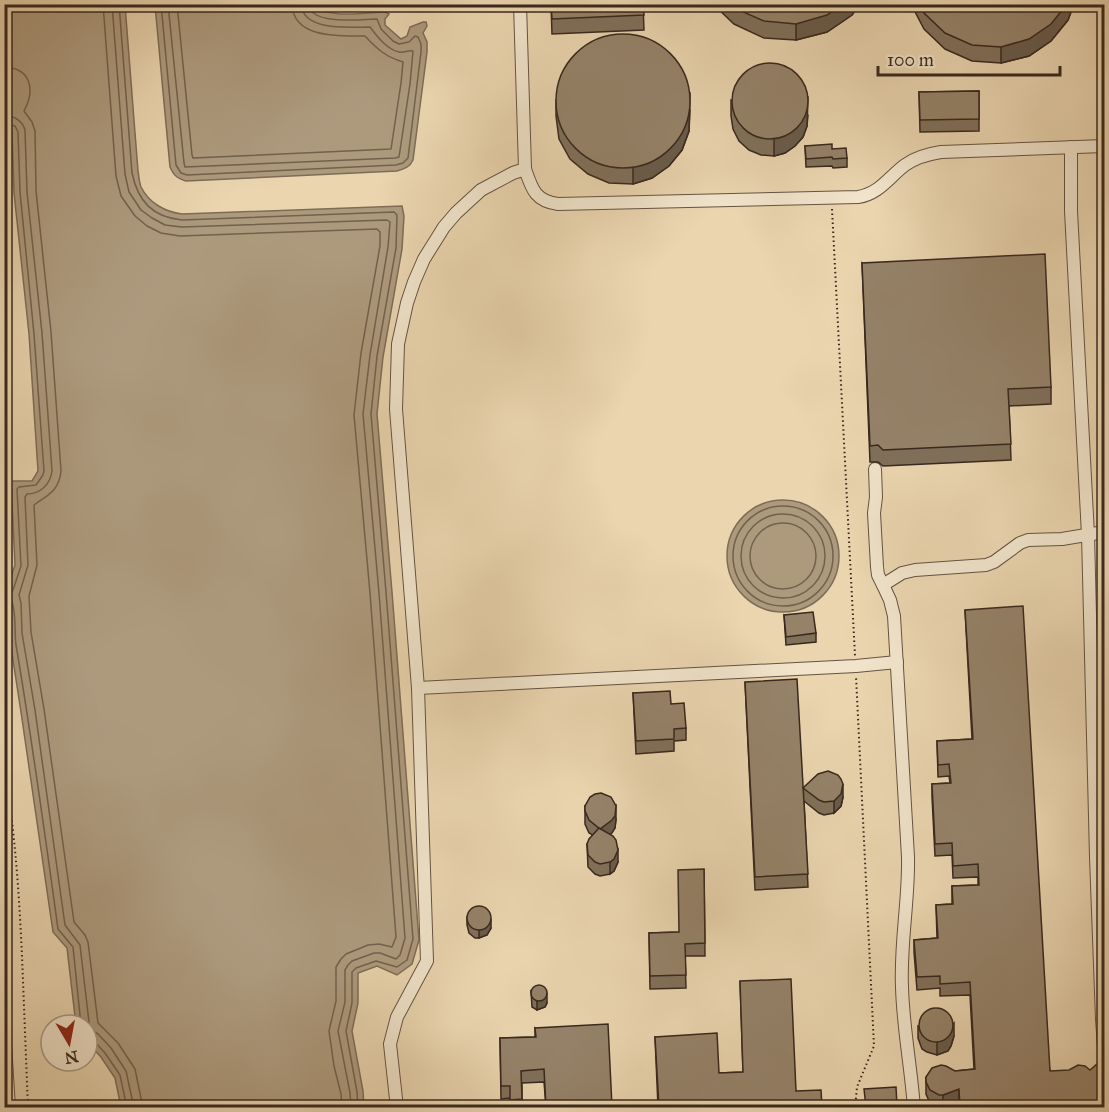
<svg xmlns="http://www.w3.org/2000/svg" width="1109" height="1112" font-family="'IM FELL Great Primer',serif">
<rect width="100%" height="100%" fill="#ead5af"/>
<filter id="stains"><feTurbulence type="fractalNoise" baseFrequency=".00333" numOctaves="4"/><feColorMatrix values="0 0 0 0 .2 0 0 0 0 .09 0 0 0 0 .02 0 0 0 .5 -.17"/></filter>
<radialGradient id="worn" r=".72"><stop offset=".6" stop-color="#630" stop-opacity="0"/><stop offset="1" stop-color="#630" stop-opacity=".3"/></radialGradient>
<g fill="#ad9a7d" stroke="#7e6c57" stroke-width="1.5">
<path d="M5,4L125,5L138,171C139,176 139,182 141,187C149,203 165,212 182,214L402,206L404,216L402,249L383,357L377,414L392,592L419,940L412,964L397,975L377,966L358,973V1003L352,1031L363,1091L364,1107H121L115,1078L101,1057L87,1042V1025H76L67,948L53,932L21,712L9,634L7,589L15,565L11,481H32L38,471L29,334L14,193L12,132L5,128V112L8,91L4,85Z"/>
<path d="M312,5C328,19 364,13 385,12L389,14L385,19V25L401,39L407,36L410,27L423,22H426L427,26L423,33L427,42V52L413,160C410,167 404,169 397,171L186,181C177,178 174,176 170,167L155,5Z"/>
<circle cx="783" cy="556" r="56"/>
</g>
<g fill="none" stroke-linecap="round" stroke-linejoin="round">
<g stroke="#72614d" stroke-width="1.5">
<polyline points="103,4 116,176 121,196 135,216 147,226 161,233 180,236 377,229 380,232 380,246 361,353 354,415 370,593 396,937 392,947 379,944 368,945 346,954 341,959 336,967 336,1001 329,1031 334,1066 341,1094 342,1108"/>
<polyline points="112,4 125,174 129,192 141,210 152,218 165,225 182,227 387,220 390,222 388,247 370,355 363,414 379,593 405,938 400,955 396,959 380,953 374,953 352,961 348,965 345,970 345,1002 338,1031 350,1093 351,1108"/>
<path d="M119,4L132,173C138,201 152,217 182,220L394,212L397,215L396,248L377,356L371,414L386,592L413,939L407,960L397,967L376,961L356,968L352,972V1003L346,1031L357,1092L358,1108"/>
<path d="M161,4L176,165L181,173L187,175L396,165L403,163L408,158L421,52V44L418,37L415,36L409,42L399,44L393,41L381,29L377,19C361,19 311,26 308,4"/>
<path d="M168,4L184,163L185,167L395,158L399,157L410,84L413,51C408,50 404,53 399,52C387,50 376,35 370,27C350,27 303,32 301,4"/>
<path d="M177,4L192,155L193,158L391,149L401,83L403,62C386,57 377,49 365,36C340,36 293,39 292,4"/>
<path d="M4,67C32,68 35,91 24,111L32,122L35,131L36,191L51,332L61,471C59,491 48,495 34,505L37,565L29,596L31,632L44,709L74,922L85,935L88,942L98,1023L118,1043L135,1069L143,1108"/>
<path d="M4,115C14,116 22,120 25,130L27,192L42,333L52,471C50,485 40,494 27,494L25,497L28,565L19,595L21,603L22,633L35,710L65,925L80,945L89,1022V1029L98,1034L111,1048L126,1071L134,1108"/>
<path d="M4,123L15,126L18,132L20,192L34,334L44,471L43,475L36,485L19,487L17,489L21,566L13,590L9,596C17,607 14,631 16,645C32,739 45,834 58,929L73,947L81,1025"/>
<circle cx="783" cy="556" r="50"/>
<circle cx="783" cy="556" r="42"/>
<circle cx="783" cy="556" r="33"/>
<polyline points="87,1038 94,1041 105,1053 120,1075 127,1108"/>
</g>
<g stroke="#645342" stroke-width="14">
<g id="minor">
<polyline points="520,4 525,169"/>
<polyline points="1071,147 1071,211 1088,535 1096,857 1102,1019 1104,1047"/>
<polyline points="875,469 876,497 874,513 877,567 878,575 883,585"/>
<polyline points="418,688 856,666 897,662"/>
<polyline points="4,1028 9,1108"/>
<path d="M397,1108L390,1044L397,1017L427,961L418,688L396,409L398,344L407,303L414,282L424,259L444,227L456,213L481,190L513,173L525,169C532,189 535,201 558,204L858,197C879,194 889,177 905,165C916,157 928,154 941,152L1104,146"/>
<path d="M914,1108C911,1067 903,1027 902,987C900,943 909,900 908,857L894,616L890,600L883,585L902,573L915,570L986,565L994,562L1020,543L1028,540L1062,539L1104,532"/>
</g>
</g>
<g stroke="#38281d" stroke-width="2" stroke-dasharray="1.5 3" stroke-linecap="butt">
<polyline points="832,209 855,656"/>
<path d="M4,767C15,829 19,893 22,956C24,1006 26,1057 28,1108"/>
<polyline points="855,1108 857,1087 874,1046 856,676"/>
</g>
<use href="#minor" stroke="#f1e4cb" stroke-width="12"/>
</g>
<g fill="#80705a" stroke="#38281d" stroke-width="1.5">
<polygon points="551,4 643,4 644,30 552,34"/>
<polygon points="713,4 860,4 852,15 827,32 796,40 764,38 734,24"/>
<polygon points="911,4 1074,4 1068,20 1051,41 1029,56 1001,63 972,61 945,49 924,29"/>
<polygon points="979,91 979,131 920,132 919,92"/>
<polygon points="556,100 690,110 689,131 682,150 669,166 652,178 633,184 609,183 588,174 570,159 559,139 556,116"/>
<polygon points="731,100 808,115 807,126 803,137 795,146 785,153 774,156 761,155 749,150 739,141 733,129 731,116"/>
<polygon points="805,146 832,149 847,158 847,167 833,168 832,166 806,167"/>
<polygon points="862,263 1051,387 1051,404 1009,406 1011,460 883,466 878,462 870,462"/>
<polygon points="965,610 1050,1071 1104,1107 959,1107 959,1101 943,1107 939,1107 930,1103 926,1094 926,1077 955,1071 974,1069 970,995 940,996 940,988 917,990 914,952 914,940 937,938 936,905 952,904 952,886 978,885 978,877 953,878 952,855 935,856 932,797 932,784 950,783 949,776 938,777 937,741 972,739"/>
<polygon points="784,615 816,633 816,642 786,645"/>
<polygon points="745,682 803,788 843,797 841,806 834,813 824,815 819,813 804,801 808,887 755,890"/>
<polygon points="633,693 671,704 686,728 686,740 674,741 674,751 636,754"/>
<polygon points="585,806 616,819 615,828 610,834 618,862 614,871 610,874 600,876 595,874 588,867 587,844 593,835 589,833 585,824"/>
<polygon points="704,869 705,956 685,956 686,988 650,989 649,933 679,932"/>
<polygon points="467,917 491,928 487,935 479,938 475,938 469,933 467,925"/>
<polygon points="740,981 796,1091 822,1107 658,1107 655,1037 719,1073 743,1072"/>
<polygon points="531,991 547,1003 545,1007 537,1010 532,1007"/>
<polygon points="918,1026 954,1036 951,1046 948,1051 937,1055 927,1052 922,1049 918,1038"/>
<polygon points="535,1028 612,1107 546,1107 544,1082 522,1083 522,1107 510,1107 510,1098 501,1099 500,1038 535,1037"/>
</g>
<g fill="#685b4a" stroke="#38281d" stroke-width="1.5">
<polygon points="843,4 860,4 852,15 827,32 796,40 796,24"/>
<polygon points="1067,4 1074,4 1068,20 1051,41 1029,56 1001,63 1001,47"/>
<polygon points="690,94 689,131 682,150 669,166 652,178 633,184 633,167"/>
<polygon points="808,98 807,126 803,137 795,146 785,153 774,156 774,139"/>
<polygon points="843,784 843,797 841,806 834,813 834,801"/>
<polygon points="616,806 616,819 615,828 612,833 600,841 600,829"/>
<polygon points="618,850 618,862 614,871 610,874 610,862"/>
<polygon points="491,920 491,928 487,935 479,938 479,930"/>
<polygon points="547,994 547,1003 545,1007 537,1010 537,1001"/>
<polygon points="954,1023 954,1036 951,1046 948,1051 937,1055 937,1043"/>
<polygon points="959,1089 959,1101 943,1107 943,1095"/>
</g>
<g fill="#958269" stroke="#38281d" stroke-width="1.5">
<polygon points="551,4 643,4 644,15 552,19"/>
<polygon points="731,4 843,4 827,15 796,24 764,21 734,8"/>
<polygon points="920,4 1067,4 1051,24 1029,39 1001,47 972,45 945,33 924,13"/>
<circle cx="623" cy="101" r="67"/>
<circle cx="770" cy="101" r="38"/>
<polygon points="979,91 979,119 920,120 919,92"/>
<polygon points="832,144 832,149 846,148 847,158 833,159 832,157 806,159 805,146"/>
<polygon points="1045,254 1051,387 1008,389 1011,444 883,450 878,445 870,446 862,263"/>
<polygon points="1023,606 1050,1071 1069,1070 1078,1065 1085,1066 1090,1070 1097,1064 1104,1062 1104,1107 960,1107 959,1089 943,1095 939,1095 930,1090 926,1082 926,1077 932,1068 941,1065 946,1066 955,1071 975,1069 970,982 940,984 940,976 917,977 914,940 938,938 936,905 953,904 952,886 979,885 978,864 953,866 952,843 935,844 932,784 951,783 949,764 938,765 937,741 973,739 965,610"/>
<polygon points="813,612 816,633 786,637 784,615"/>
<polygon points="797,679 808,874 755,877 745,682"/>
<polygon points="670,691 671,704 684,703 686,728 674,729 674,739 636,741 633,693"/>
<polygon points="828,771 838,775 841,779 843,784 841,794 834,801 824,802 819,800 803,788 818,774"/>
<polygon points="601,793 611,797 616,806 615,816 612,820 600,829 589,820 585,811 585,806 590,797 595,794"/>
<polygon points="599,828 613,836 616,840 618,850 614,859 610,862 600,864 595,862 588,855 587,844 589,839"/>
<polygon points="704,869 705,943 685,944 686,975 650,976 649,933 679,932 678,870"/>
<circle cx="479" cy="918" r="12"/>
<polygon points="791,979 796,1091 821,1090 822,1107 659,1107 655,1037 717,1033 719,1073 743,1072 740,981"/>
<circle cx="539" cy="993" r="8"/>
<circle cx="936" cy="1025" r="17"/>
<polygon points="608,1024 612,1107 546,1107 544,1069 521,1071 522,1099 510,1100 510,1086 501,1086 500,1038 536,1037 535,1028"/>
<polygon points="896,1087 897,1107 866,1107 864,1089"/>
</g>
<rect width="1109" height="1112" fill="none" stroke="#ead5af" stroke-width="24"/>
<rect x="6" y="6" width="1097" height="1100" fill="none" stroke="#38281d" stroke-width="3"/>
<rect x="12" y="12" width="1085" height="1088" fill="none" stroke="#38281d" stroke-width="1.5"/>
<g transform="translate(69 1043) rotate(170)"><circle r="28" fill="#f1e4cb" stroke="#a79985" stroke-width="1.5"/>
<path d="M0-4.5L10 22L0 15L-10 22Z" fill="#8f2418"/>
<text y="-9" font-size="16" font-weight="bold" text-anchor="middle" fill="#38281d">N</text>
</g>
<path d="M878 66v9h182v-9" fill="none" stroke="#38281d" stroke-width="3"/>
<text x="887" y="66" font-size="18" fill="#38281d" stroke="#f1e4cb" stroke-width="4.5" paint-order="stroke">100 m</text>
<rect width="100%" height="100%" filter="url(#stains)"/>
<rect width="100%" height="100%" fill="url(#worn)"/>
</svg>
